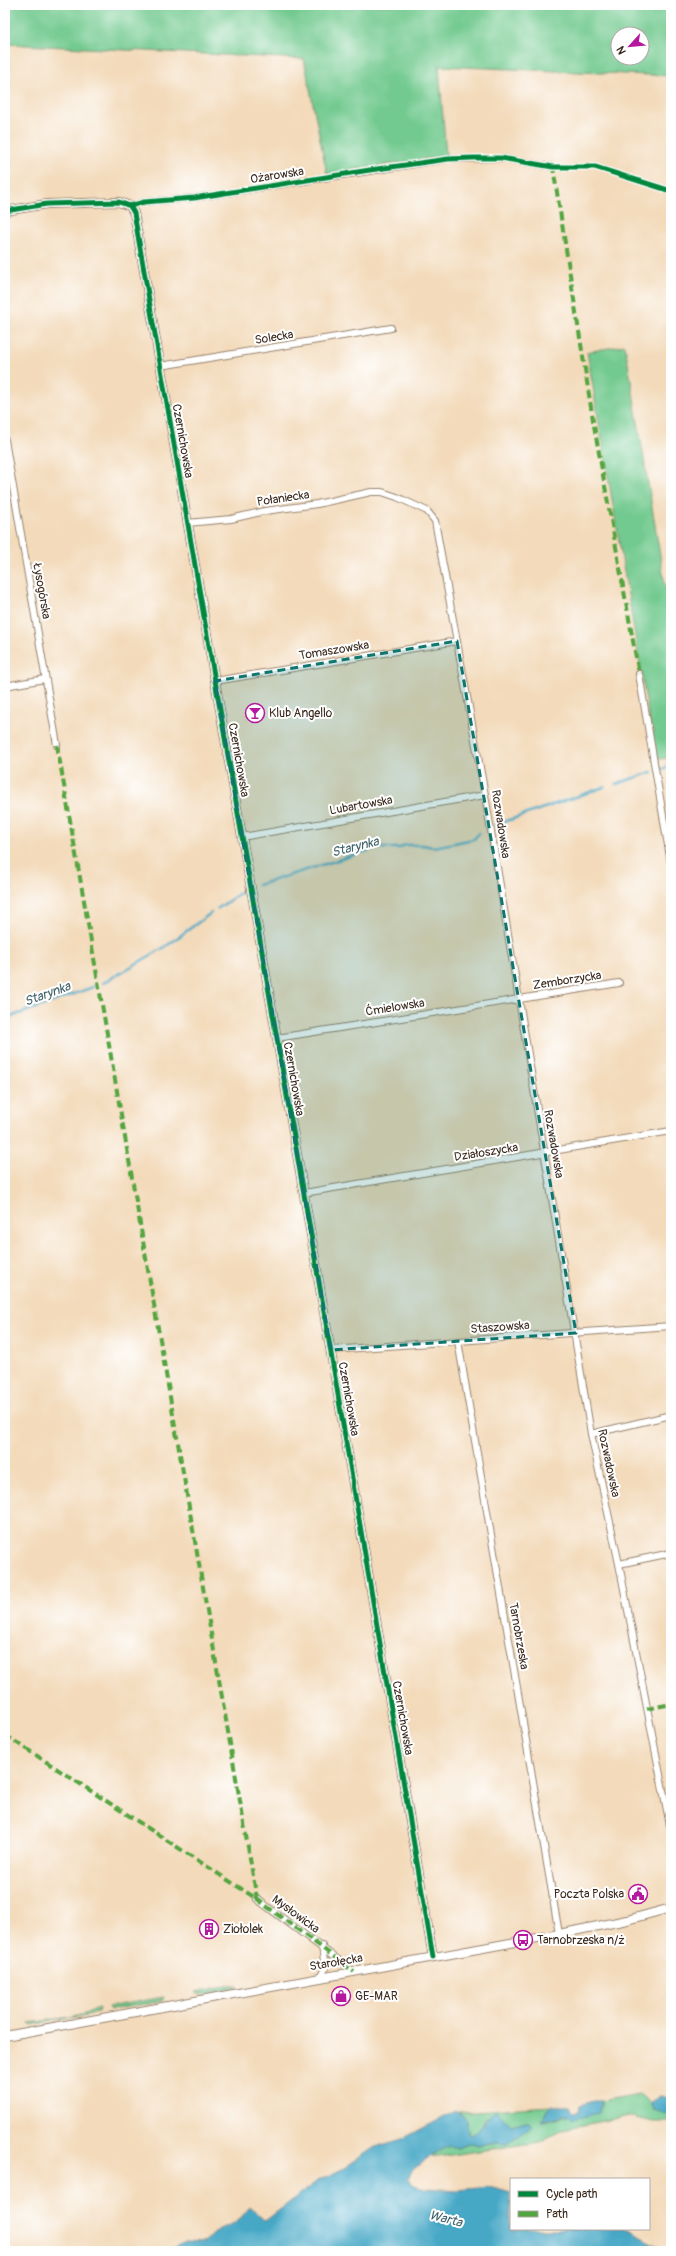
<svg xmlns="http://www.w3.org/2000/svg" width="676" height="2256" font-family="Pangolin,sans-serif">
<rect width="100%" height="100%" fill="#fff"/>
<filter id="ink" filterUnits="userSpaceOnUse"><feTurbulence type="fractalNoise" baseFrequency=".025" numOctaves="2"/><feDisplacementMap in="SourceGraphic" scale="8" xChannelSelector="R" yChannelSelector="G"/><feConvolveMatrix kernelMatrix="1 2 1 2 8 2 1 2 1" color-interpolation-filters="sRGB"/></filter>
<filter id="wash" filterUnits="userSpaceOnUse"><feTurbulence type="fractalNoise" baseFrequency=".012" numOctaves="4" result="noise"/><feDisplacementMap in="SourceGraphic" scale="16" xChannelSelector="R" yChannelSelector="G"/><feGaussianBlur stdDeviation="0.9" result="paint"/><feColorMatrix in="noise" values="0 0 0 0 0 0 0 0 0 0 0 0 0 0 0 0 0 1.4 0 .05"/><feComposite in="paint" operator="in"/></filter>
<g filter="url(#wash)">
<rect width="100%" height="100%" fill="#f3daba"/>
<g fill="#73ca90" stroke="#577a57" fill-rule="evenodd">
<path d="M5,5H671V76L439,66L446,156L327,174L304,59L5,44ZM618,34H642V58H618Z"/>
<polygon points="625,345 671,621 671,757 656,760 587,352"/>
<polygon points="225,1986 238,1986 237,1988 199,1995 196,1992"/>
<polygon points="164,1997 162,2001 110,2010 108,2007"/>
<polygon points="99,2009 98,2013 31,2025 29,2023 70,2017"/>
<polygon points="639,2094 650,2103 654,2111 666,2115 671,2113 671,2122 653,2122 629,2116 563,2129 540,2142 431,2158 444,2148 450,2146 458,2148 471,2143 478,2145 497,2142 508,2143 527,2121 512,2125 486,2117 479,2131 473,2135 468,2134 467,2119 459,2112 551,2106 541,2120 545,2121 602,2106 602,2101"/>
</g>
<g fill="#47a8c6" stroke="#416972">
<polygon points="661,2096 671,2098 671,2113 666,2115 654,2111 650,2103"/>
<polygon points="593,2101 602,2101 599,2113 574,2119 569,2114 541,2121 551,2106 570,2106 573,2112 579,2112 580,2105"/>
<path d="M456,2111L467,2119L468,2134L473,2135C484,2128 482,2119 496,2111L511,2125L527,2121L530,2123V2127L508,2143L497,2142L478,2145L471,2143L458,2148L450,2146L444,2148L412,2170L408,2180L414,2185L425,2188L458,2190L489,2187L511,2193V2229H626L667,2251H165L186,2242L203,2243L217,2230L237,2222L250,2207L265,2221L316,2182L344,2168L375,2147L402,2139Z"/>
</g>
<g fill="none" stroke-linecap="round" stroke-linejoin="round">
<g stroke="#47a8c6" stroke-width="2.5">
<polyline points="662,769 671,766"/>
<polyline points="616,784 652,772"/>
<polyline points="495,825 604,787"/>
<polyline points="258,885 376,848 400,848 405,845 422,845 434,847 474,839 479,833"/>
<polyline points="217,909 246,889"/>
<polyline points="103,983 165,947 211,913"/>
<polyline points="5,1019 96,986"/>
</g>
</g>
</g>
<g filter="url(#ink)">
<g fill="none" stroke-linecap="round" stroke-linejoin="round">
<g stroke="#97826c" stroke-width="8">
<g id="minor">
<polyline points="130,206 144,202 194,198 448,159 501,158 553,167"/>
<polyline points="160,366 391,328"/>
<polyline points="5,440 57,745"/>
<polyline points="187,523 231,519 265,511 317,504 371,492 382,492 397,497 427,511 435,521 485,795 591,1434 619,1564 671,1831"/>
<polyline points="639,674 671,863"/>
<polyline points="215,681 457,641"/>
<polyline points="5,686 45,679"/>
<polyline points="242,837 485,795"/>
<polyline points="277,1038 619,983"/>
<polyline points="304,1193 671,1131"/>
<polyline points="458,1341 559,1934"/>
<polyline points="331,1350 671,1326"/>
<polyline points="591,1434 671,1415"/>
<polyline points="619,1564 671,1553"/>
<polyline points="257,1899 354,1972"/>
<polyline points="320,1977 325,1969 322,1946"/>
</g>
</g>
<g stroke="#97826c" stroke-width="10">
<g id="tertiary">
<polyline points="5,211 47,204 119,202 130,206 134,213 311,1235 433,1957"/>
<polyline points="5,2036 559,1934 627,1920 671,1908"/>
</g>
</g>
<use href="#minor" stroke="#fff" stroke-width="6"/>
<use href="#tertiary" stroke="#fff" stroke-width="8"/>
<g stroke="#54a441" stroke-width="4" stroke-dasharray="8 4" stroke-linecap="butt">
<polyline points="555,167 553,167 593,420 639,674"/>
<polyline points="57,745 257,1899"/>
<polyline points="647,1709 671,1704"/>
<polyline points="5,1735 257,1899 354,1972"/>
</g>
<g stroke="#fff" stroke-width="8">
<g id="cycleway">
<polyline points="130,206 134,213 311,1235 433,1957"/>
<polyline points="5,211 47,204 119,202 130,206 144,202 194,198 370,170 448,159 473,158 501,158 553,167 595,167 671,191"/>
</g>
</g>
<use href="#cycleway" stroke="#00873e" stroke-width="5"/>
</g>
</g>
<path fill="#0f766e" fill-opacity="0.2" stroke="#0f766e" stroke-width="3" stroke-dasharray="8 5" stroke-linejoin="round" d="M457,641L576,1333L331,1350L215,681Z"/>
<defs>
<g id="bar-ring" transform="scale(1)"><circle r="9.5" fill="#fff" stroke="#b5179e" stroke-width="1.5"/><path d="M-6-5H6L.8 .8V4.5H3.5V6h-7V4.5H-.8V.8Z" fill="#b5179e"/></g>
<g id="civic-ring" transform="scale(1)"><circle r="9.5" fill="#fff" stroke="#b5179e" stroke-width="1.5"/><path d="M-.6-6.5H3V-4.5H.6V-3L4-1V1h2V6H-6V1h2V-1L-.6-3ZM-1.2 2.5V6h2.4V2.5Z" fill="#b5179e"/></g>
<g id="building-ring" transform="scale(1)"><circle r="9.5" fill="#fff" stroke="#b5179e" stroke-width="1.5"/><path d="M-4-6H4V6H1V3H-1V6H-4ZM-2.5-4.3h1.7v1.8h-1.7ZM.8-4.3h1.7v1.8H.8ZM-2.5-1h1.7V.8h-1.7ZM.8-1h1.7V.8H.8Z" fill="#b5179e"/></g>
<g id="bus-ring" transform="scale(1)"><circle r="9.5" fill="#fff" stroke="#b5179e" stroke-width="1.5"/><path d="M-5-6H5V4H4V6H2V4H-2V6H-4V4H-5ZM-3.5-4V0h7V-4ZM-3.5 1.2v1.5H-2V1.2ZM2 1.2v1.5H3.5V1.2Z" fill="#b5179e"/></g>
<g id="shop-ring" transform="scale(1)"><circle r="9.5" fill="#fff" stroke="#b5179e" stroke-width="1.5"/><path d="M-5-2.5h2.3a2.7 3.5 0 0 1 5.4 0H5L5.5 6h-11ZM-1.5-2.5h3a1.5 2.3 0 0 0-3 0Z" fill="#b5179e"/></g>
</defs>
<g fill-rule="evenodd">
<use href="#bar-ring" x="255" y="713"/>
<use href="#civic-ring" x="638" y="1894"/>
<use href="#building-ring" x="209" y="1929"/>
<use href="#bus-ring" x="523" y="1940"/>
<use href="#shop-ring" x="341" y="1996"/>
</g>
<g text-anchor="middle" stroke-width="4" stroke-linejoin="round" paint-order="stroke">
<g font-size="12" fill="#3b2a1e" stroke="#fff">
<text transform="translate(277 175) rotate(-9)" y="4">Ożarowska</text>
<text transform="translate(274 337) rotate(-9)" y="4">Solecka</text>
<text transform="translate(183 441) rotate(80)" y="4">Czernichowska</text>
<text transform="translate(283 498) rotate(-8)" y="4">Połaniecka</text>
<text transform="translate(42 591) rotate(80)" y="4">Łysogórska</text>
<text transform="translate(334 650) rotate(-9)" y="4">Tomaszowska</text>
<text transform="translate(239 760) rotate(80)" y="4">Czernichowska</text>
<text transform="translate(361 805) rotate(-10)" y="4">Lubartowska</text>
<text transform="translate(501 824) rotate(81)" y="4">Rozwadowska</text>
<text transform="translate(567 980) rotate(-9)" y="4">Zemborzycka</text>
<text transform="translate(395 1007) rotate(-9)" y="4">Ćmielowska</text>
<text transform="translate(294 1079) rotate(80)" y="4">Czernichowska</text>
<text transform="translate(554 1144) rotate(80)" y="4">Rozwadowska</text>
<text transform="translate(486 1152) rotate(-9)" y="4">Działoszycka</text>
<text transform="translate(500 1327) rotate(-4)" y="4">Staszowska</text>
<text transform="translate(349 1399) rotate(80)" y="4">Czernichowska</text>
<text transform="translate(609 1463) rotate(78)" y="4">Rozwadowska</text>
<text transform="translate(519 1636) rotate(80)" y="4">Tarnobrzeska</text>
<text transform="translate(403 1718) rotate(80)" y="4">Czernichowska</text>
<text transform="translate(296 1914) rotate(36)" y="4">Mysłowicka</text>
<text transform="translate(336 1962) rotate(-10)" y="4">Starołęcka</text>
</g>
<g font-size="12" fill="#3b2a1e" stroke="#fff" text-anchor="start">
<text x="269" y="717">Klub Angello</text>
<text x="624" y="1898" text-anchor="end">Poczta Polska</text>
<text x="223" y="1933">Ziołolek</text>
<text x="537" y="1944">Tarnobrzeska n/ż</text>
<text x="355" y="2000">GE-MAR</text>
</g>
<g font-size="13" font-style="italic" fill="#40636a" stroke="#fff">
<text transform="translate(355 846) rotate(-14)" y="5">Starynka</text>
<text transform="translate(47 993) rotate(-20)" y="5">Starynka</text>
<text transform="translate(446 2218) rotate(14)" y="5">Warta</text>
</g>
</g>
<rect width="676" height="2256" fill="none" stroke="#fff" stroke-width="20"/>
<rect x="510" y="2178" width="140" height="52" fill="#ffffff" stroke="#b1aaa5"/>
<rect x="518" y="2191" width="20" height="6" fill="#00873e" stroke="#b1aaa5"/>
<text x="546" y="2198" font-size="12" fill="#3b2a1e">Cycle path</text>
<rect x="518" y="2211" width="20" height="6" fill="#54a441" stroke="#b1aaa5"/>
<text x="546" y="2218" font-size="12" fill="#3b2a1e">Path</text>
<g transform="translate(630 46) rotate(243)"><circle r="19" fill="#ffffff" stroke="#b1aaa5"/>
<path d="M0-3L7 15L0 10L-7 15Z" fill="#b5179e"/>
<text y="-6" font-size="11" font-weight="bold" text-anchor="middle" fill="#3b2a1e">N</text>
</g>
</svg>
